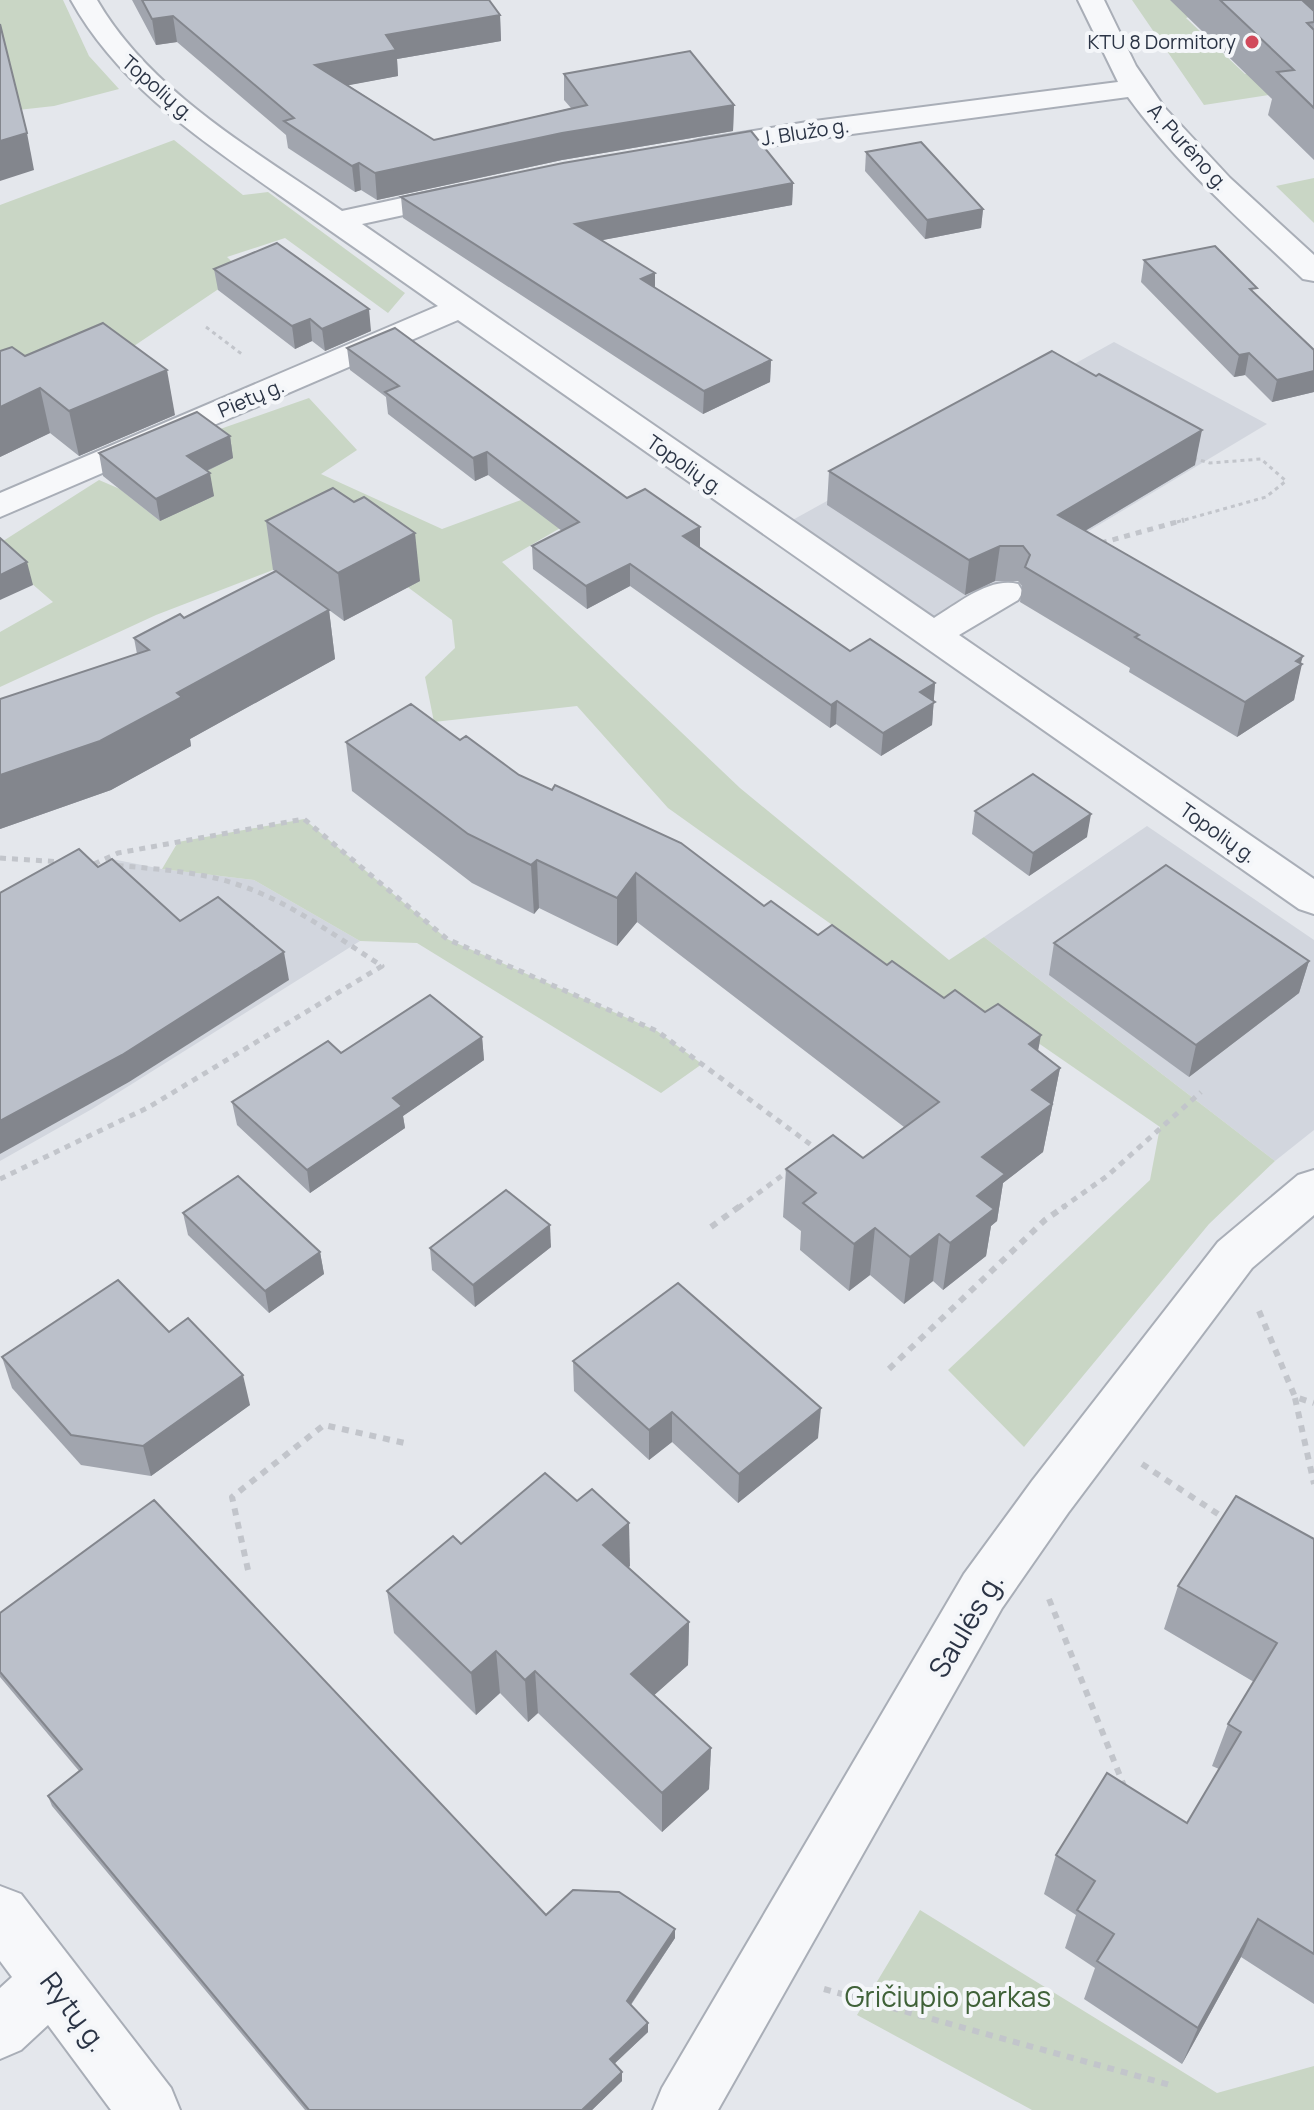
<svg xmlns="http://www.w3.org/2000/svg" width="1314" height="2110" font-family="Manrope,sans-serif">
<rect width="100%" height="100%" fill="#e4e7ec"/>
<g fill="#d2d6de">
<polygon points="1114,342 1267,424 937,622 789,522"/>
<polygon points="1147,826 1314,940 1314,1130 1275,1161 984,937"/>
<polygon points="112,859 162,869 254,880 360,941 92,1109 0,1161 0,914"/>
</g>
<g fill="#c9d6c5">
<polygon points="0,0 63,0 89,56 119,89 54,106 0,112"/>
<polygon points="1132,0 1171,0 1189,17 1186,18 1245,74 1314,62 1314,88 1204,105"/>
<polygon points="174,140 243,195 268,192 405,293 388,313 285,238 227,257 249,278 217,290 134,346 0,366 0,205"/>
<polygon points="1314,178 1314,223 1276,186"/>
<polygon points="309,398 357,450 321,474 442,529 521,500 570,477 598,506 502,562 740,788 949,960 984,937 1275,1161 1209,1224 1024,1447 948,1370 1150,1180 1160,1127 1031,1038 953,1011 668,808 577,706 434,722 425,677 455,648 452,620 339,536 273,570 156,615 0,687 0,632 53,602 0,556 0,543 99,480 120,489 160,521 191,478 203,435"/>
<polygon points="304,819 447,939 657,1031 702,1064 661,1093 417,943 360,941 254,880 162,869 178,842"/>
<polygon points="920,1910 1217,2093 1314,2066 1314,2110 1032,2110 857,2015"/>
</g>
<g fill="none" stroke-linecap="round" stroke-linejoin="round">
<g stroke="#a9aeb7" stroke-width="4">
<g id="minor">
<path d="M71,0H97C151,93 256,151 342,211L462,185L473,188L477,194L473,200L362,224L934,618C959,603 989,577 1018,584L1023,592L1018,600L959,635L1314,879V914L1299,909L458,320L0,517V493L438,306C384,268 331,231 278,194C200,139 118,85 71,0Z"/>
<path d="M1078,0H1104L1136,66L1164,107L1230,178L1314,255V281L1303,279C1242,221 1178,166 1128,97L807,140L699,158L689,155L684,149L689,143L699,140L807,122L1118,82Z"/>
<polygon points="1314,1170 1314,1215 1252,1268 1068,1513 1002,1608 718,2110 653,2110 662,2088 964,1574 1032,1481 1218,1242 1298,1175"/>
<polygon points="0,1886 21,1894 171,2088 180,2110 111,2110 48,2025 21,2050 0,2059 0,1988 12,1977 0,1961"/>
</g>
</g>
<g stroke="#c2c5cb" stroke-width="3" stroke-dasharray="4 4" stroke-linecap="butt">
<polyline points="206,327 243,355"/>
<polyline points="1177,522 1266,497 1286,481 1261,459 1210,463 1193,458"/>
</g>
<g stroke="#c2c5cb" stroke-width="5" stroke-dasharray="6 6" stroke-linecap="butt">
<polyline points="1101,543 1184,520"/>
<polyline points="0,858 63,862"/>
<polyline points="94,864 118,853 304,819 447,939 657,1031 818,1150 816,1152"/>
<path d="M0,1179L149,1107L382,966C335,936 289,901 236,884C197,871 154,869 113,865"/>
<polyline points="738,1208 791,1169"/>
<polyline points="1062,1208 1107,1176 1201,1092"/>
</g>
<g stroke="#c2c5cb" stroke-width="6" stroke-dasharray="7 7" stroke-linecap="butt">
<polyline points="711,1227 740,1206"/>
<polyline points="1259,1311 1295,1397 1314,1403"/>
<polyline points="889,1369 1045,1220 1065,1206"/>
<polyline points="1295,1398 1314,1484"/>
<polyline points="1142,1464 1227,1520"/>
<polyline points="248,1570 232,1497 324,1425 409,1444"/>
<polyline points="1049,1599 1124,1786"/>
<polyline points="824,1989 1170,2085"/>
</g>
<use href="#minor" fill="#f7f8fa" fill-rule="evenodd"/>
</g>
<g fill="#a1a5ae">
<polygon points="132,0 489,0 500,15 501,41 397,59 398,76 348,85 434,140 571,108 564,100 564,74 734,105 733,131 562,160 377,200 361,190 355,192 288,148 286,135 177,42 156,45"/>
<polygon points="1170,0 1314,0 1314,160 1268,115 1272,99"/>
<polygon points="866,152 983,209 981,228 925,239 865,171"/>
<polygon points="793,183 792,205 602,240 655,273 655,288 771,360 770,382 703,414 403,218 401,197"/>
<polygon points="1144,260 1255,294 1314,350 1314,392 1272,402 1245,375 1234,377 1141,282"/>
<polygon points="214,269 371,331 325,351 312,341 295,349 218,290"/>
<polygon points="347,348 627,498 700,527 700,548 850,651 935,683 932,725 881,756 836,724 830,728 630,586 587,609 533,569 532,546 562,531 488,475 475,481 388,414 386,397 350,370"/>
<polygon points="0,351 25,356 175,415 79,456 50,433 0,457"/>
<polygon points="230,436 233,458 207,471 214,496 160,521 103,476 99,453"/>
<polygon points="1195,465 1085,531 1301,664 1294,700 1237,737 1129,672 1130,668 1020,602 1022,586 1018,581 995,581 965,595 827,505 829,471"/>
<polygon points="266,521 420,581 344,621 329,610 335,659 190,739 191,746 111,790 0,829 0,699 137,654 134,638 184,618 275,571 273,570"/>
<polygon points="460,740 519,775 818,935 887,965 1038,1051 1060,1068 1043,1152 1003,1183 997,1221 991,1226 986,1256 943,1290 933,1281 904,1304 870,1275 849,1291 800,1250 801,1231 783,1217 786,1169 863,1158 904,1127 637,922 617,946 539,908 534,914 472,883 352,791 346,742"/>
<polygon points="975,811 1087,837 1029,876 972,834"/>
<polygon points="1054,943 1309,961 1299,993 1189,1077 1049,975"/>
<polygon points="482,1037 484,1060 403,1116 405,1128 310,1193 237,1125 232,1102 341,1053"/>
<polygon points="183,1213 320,1252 324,1274 269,1313 188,1235"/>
<polygon points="551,1247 475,1307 432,1270 430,1248"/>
<polygon points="169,1332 250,1405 151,1476 81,1465 12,1388 2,1357"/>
<polygon points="573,1361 818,1438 738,1503 672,1442 649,1460 574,1391"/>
<polygon points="1314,1539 1314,2004 1241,1957 1182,2064 1084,1999 1095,1968 1065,1948 1076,1915 1044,1894 1056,1855 1187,1823 1219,1769 1212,1766 1228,1724 1254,1682 1164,1629 1178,1586"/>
<polygon points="461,1544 630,1566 628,1567 689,1622 688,1665 654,1695 711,1748 709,1789 662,1832 538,1713 528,1722 500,1693 476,1715 394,1633 387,1591"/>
<polygon points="0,1613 546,1915 675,1938 631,2005 648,2032 614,2064 622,2081 592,2110 305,2110 52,1806 48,1796 79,1771 0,1677"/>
</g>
<g fill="#83868d">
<polygon points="1276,0 1314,0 1314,14"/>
<polygon points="500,15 501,41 397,59 398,76 318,91 315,65 386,35"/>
<polygon points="173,16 177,42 156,45 152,19"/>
<polygon points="734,105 733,131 562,160 377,200 375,173 562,133"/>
<polygon points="27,133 34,170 0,181 0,141"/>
<polygon points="359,163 361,190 355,192 352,166"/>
<polygon points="793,183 792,205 576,245 575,224"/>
<polygon points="983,209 981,228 925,239 927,220"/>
<polygon points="655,273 655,295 641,279"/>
<polygon points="369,309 371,331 325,351 322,329"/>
<polygon points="310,319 312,341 295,349 292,326"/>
<polygon points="1249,353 1245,375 1234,377 1239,355"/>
<polygon points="771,360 770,382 703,414 704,391"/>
<polygon points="167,370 175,415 79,456 69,411"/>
<polygon points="1314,371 1314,392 1272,402 1277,380"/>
<polygon points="40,388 50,433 0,457 0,407"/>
<polygon points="1202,430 1195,465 1053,550 1058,515"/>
<polygon points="230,436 233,458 191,478 187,456"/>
<polygon points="487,452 488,475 475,481 473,458"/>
<polygon points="210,473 214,496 160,521 156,499"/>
<polygon points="700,527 700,550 683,536"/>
<polygon points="415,533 420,581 344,621 338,573"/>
<polygon points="1000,546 995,581 965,595 969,560"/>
<polygon points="27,562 33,585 0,600 0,575"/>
<polygon points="630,564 630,586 587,609 586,586"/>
<polygon points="329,610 335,659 190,739 191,746 111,790 0,829 0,775 177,693"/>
<polygon points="1303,656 1300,666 1302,664 1294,700 1237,737 1245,702"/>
<polygon points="935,683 932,725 881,756 883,733 920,692"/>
<polygon points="837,701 836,724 830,728 831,705"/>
<polygon points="1091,814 1087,837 1029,876 1033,853"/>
<polygon points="537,860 539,908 534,914 531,865"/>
<polygon points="636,873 637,922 617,946 617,898"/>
<polygon points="284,952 289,980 129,1082 0,1154 0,1121"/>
<polygon points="1309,961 1299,993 1189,1077 1196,1045"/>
<polygon points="1041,1035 1032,1084 1029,1044"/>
<polygon points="482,1037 484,1060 403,1116 405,1128 310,1193 307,1170 393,1098"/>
<polygon points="1060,1068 1043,1152 1003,1183 997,1221 991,1226 986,1256 943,1290 950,1243 982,1157 1032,1090"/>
<polygon points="550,1225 551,1247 475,1307 473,1285"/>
<polygon points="875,1228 870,1275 849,1291 854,1244"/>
<polygon points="939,1234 933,1281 904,1304 910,1257"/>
<polygon points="320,1252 324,1274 269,1313 265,1291"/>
<polygon points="243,1375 250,1405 151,1476 143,1446"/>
<polygon points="821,1408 818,1438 738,1503 739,1474"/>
<polygon points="672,1412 672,1442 649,1460 649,1430"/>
<polygon points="629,1523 630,1566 605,1588 603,1545"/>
<polygon points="689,1622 688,1665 632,1715 631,1674"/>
<polygon points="496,1651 500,1693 476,1715 471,1673"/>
<polygon points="535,1671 538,1713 528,1722 525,1680"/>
<polygon points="711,1748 709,1789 662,1832 662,1793"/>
<polygon points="1258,1919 1241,1957 1182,2064 1198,2028"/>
<polygon points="675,1929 675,1938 627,2010 627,2001"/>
<polygon points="648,2023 648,2032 610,2068 610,2059"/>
<polygon points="622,2072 622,2081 592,2110 582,2110"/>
</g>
<g fill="#bbc0ca" stroke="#83868d" stroke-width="2">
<polygon points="142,0 489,0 500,15 386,35 396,50 315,65 434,140 587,105 564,74 690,51 734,105 562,133 375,173 359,163 352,166 284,121 294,118 173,16 152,19"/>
<polygon points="1220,0 1302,0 1314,11 1314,22 1307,23 1314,30 1314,108 1277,72 1294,70"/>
<polygon points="0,24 27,133 0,141"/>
<polygon points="751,131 793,183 575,224 655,273 641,279 771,360 704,391 401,197 563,163"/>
<polygon points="921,142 983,209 927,220 866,152"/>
<polygon points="277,243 369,309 322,329 310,319 292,326 214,269"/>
<polygon points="1215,246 1257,288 1250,289 1314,350 1314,371 1277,380 1249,353 1239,355 1144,260"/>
<polygon points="103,323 167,370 69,411 40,388 0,407 0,351 12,347 25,356"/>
<polygon points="395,328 627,498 645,489 700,527 683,536 850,651 870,639 935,683 920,692 935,702 883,733 837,701 831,705 630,564 586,586 532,546 579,522 487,452 473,458 385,392 399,386 347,348"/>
<polygon points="1052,351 1096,376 1099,374 1202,430 1058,515 1303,656 1296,661 1302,664 1245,702 1135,637 1139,635 1025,567 1030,555 1023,546 1000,546 969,560 829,471"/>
<polygon points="197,412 230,436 187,456 210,473 156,499 99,453"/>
<polygon points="333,488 354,502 364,497 415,533 338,573 266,521"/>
<polygon points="0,538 27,562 0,575"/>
<polygon points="276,571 329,610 177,693 182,697 100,741 0,775 0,699 149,650 134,638 180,614 184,618"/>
<polygon points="411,704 460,740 466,736 519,775 552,790 555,785 681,843 764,906 771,901 818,935 832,925 887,965 892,961 944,998 955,990 985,1012 998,1004 1041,1035 1029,1044 1060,1068 1032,1090 1052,1104 982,1157 1005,1174 977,1196 994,1209 950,1243 939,1234 910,1257 875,1228 854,1244 803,1203 816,1193 786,1169 833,1135 863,1158 939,1102 636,873 617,898 537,860 531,865 468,834 346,742"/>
<polygon points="1033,774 1091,814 1033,853 975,811"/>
<polygon points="79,849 98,867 112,859 180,921 218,897 284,952 122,1055 0,1121 0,893"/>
<polygon points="1166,865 1309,961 1196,1045 1054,943"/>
<polygon points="430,995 482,1037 393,1098 402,1106 307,1170 232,1102 328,1041 341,1053"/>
<polygon points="238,1176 320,1252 265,1291 183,1213"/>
<polygon points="506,1190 550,1225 473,1285 430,1248"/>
<polygon points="118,1280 169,1332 188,1318 243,1375 143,1446 71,1435 2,1357"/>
<polygon points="678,1283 821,1408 739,1474 672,1412 649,1430 573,1361"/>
<polygon points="545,1473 577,1501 592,1489 629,1523 603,1545 689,1622 631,1674 711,1748 662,1793 535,1671 525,1680 496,1651 471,1673 387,1591 453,1536 461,1544"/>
<polygon points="1236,1496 1314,1539 1314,1954 1258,1919 1198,2028 1097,1961 1114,1934 1077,1910 1095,1881 1056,1855 1107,1773 1187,1823 1241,1732 1228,1724 1277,1643 1178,1586"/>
<polygon points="154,1500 546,1915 573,1890 619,1892 675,1929 627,2001 648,2023 610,2059 622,2072 582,2110 309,2110 48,1796 82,1769 0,1672 0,1613"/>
</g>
<circle fill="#d1495b" stroke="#f4f6f9" stroke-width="3" cx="1252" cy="42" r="8"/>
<g text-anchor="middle" stroke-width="8" stroke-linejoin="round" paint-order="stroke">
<g font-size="20" fill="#2b3445" stroke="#f4f6f9" text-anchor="end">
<text x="1236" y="49">KTU 8 Dormitory</text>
</g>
<g font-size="20" fill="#2b3445" stroke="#f4f6f9">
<text transform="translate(158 88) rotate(41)" y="7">Topolių g.</text>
<text transform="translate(805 132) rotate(-9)" y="7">J. Blužo g.</text>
<text transform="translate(1188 147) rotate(48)" y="7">A. Purėno g.</text>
<text transform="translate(251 398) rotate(-23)" y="7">Pietų g.</text>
<text transform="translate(685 465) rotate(35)" y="7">Topolių g.</text>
<text transform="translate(1218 833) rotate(35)" y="7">Topolių g.</text>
</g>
<g font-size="28" fill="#2b3445" stroke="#f4f6f9">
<text transform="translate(966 1625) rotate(-59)" y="10">Saulės g.</text>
<text transform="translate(74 2012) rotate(53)" y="10">Rytų g.</text>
</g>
<g font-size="28" fill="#3f6138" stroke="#f4f6f9">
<text x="948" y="2007">Gričiupio parkas</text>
</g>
</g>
</svg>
